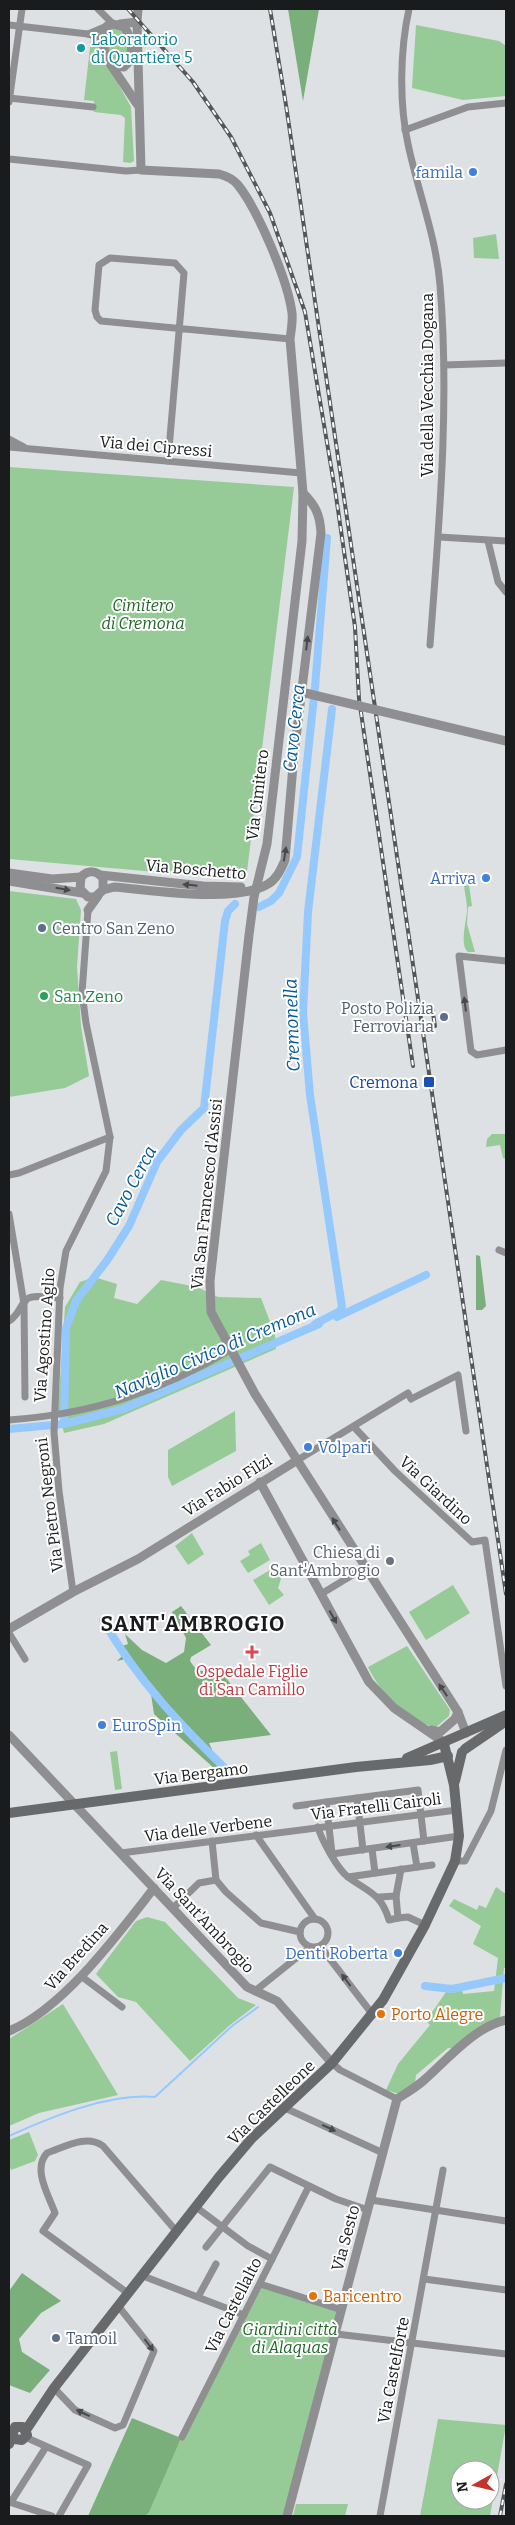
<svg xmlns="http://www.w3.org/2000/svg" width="515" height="2525" font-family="Bitter,serif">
<rect width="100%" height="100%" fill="#dde1e4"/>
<g fill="#96cb97" fill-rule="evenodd">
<polygon points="416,25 499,41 506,46 506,96 463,100 412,88"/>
<path d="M118,27C126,35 127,44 129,55L123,63L113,62C109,52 103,39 109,29Z"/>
<polygon points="91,39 99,45 110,69 131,107 134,161 130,163 123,162 125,118 121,115 94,112 94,101 84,100"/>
<polygon points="496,234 499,259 474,258 473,238"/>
<polygon points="9,467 294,487 246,880 9,859"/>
<path d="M469,885L472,906L468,907L467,924L475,952H468C459,945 467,919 467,910C467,902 465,894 464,886Z"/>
<polygon points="9,891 76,899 81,910 77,967 81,1026 89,1076 65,1088 9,1097"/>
<polygon points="492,1134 506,1134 506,1159 503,1158 500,1145 486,1147 487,1139"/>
<polygon points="94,1277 117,1284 114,1298 137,1304 161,1280 197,1287 218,1297 261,1298 275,1335 276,1349 104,1424 64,1433 58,1410 65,1307 80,1282"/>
<polygon points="235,1411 236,1451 172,1486 168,1477 168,1450"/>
<polygon points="192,1533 204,1554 188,1565 175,1546"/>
<polygon points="261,1543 270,1560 248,1573 240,1561 250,1555 248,1551"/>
<polygon points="275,1567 281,1579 278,1588 284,1595 269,1605 253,1580"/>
<polygon points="453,1585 470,1613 426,1640 409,1612"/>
<path d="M407,1646L450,1710L449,1716L435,1728C405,1717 382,1696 368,1667Z"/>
<polygon points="117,1751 122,1789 115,1790 110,1752"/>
<polygon points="496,1887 506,1894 506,1968 504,1968 500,2017 455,2049 448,2048 416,2075 415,2083 399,2094 386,2090 398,2064 430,2025 426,2021 446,1992 462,1989 463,1994 494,1991 498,1958 473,1944 481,1926 449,1906 454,1899 477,1910 479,1905 486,1908"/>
<polygon points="147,1917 165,1922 238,1998 256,2005 230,2025 190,2061 136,2002 118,1997 96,1974 136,1921"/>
<polygon points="63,2004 118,2095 39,2113 9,2126 9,2039"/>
<polygon points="29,2132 38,2155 35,2161 11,2170 9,2163 9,2140"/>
<polygon points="260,2284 340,2311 283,2516 145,2516 181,2438"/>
<path d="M438,2419L506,2425L490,2516H420ZM460,2470H490V2500H460Z"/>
<polygon points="296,2504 348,2504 345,2516 293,2516"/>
</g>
<g fill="#7aae7b">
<polygon points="288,9 319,9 303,101"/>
<polygon points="476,1255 480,1256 486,1306 482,1310 476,1310"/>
<path d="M181,1606L211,1645L191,1657L190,1661C202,1680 208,1665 222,1673L271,1735L209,1743L220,1767L216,1770L154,1714L151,1694L126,1659L117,1661L126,1652L122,1646L128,1644L125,1634L142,1650L166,1663L184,1652L186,1638L172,1612Z"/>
<polygon points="22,2273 61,2301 41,2313 19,2339 22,2352 50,2370 30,2393 9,2385 9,2291"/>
<polygon points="132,2418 181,2438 149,2512 145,2516 88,2516"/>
</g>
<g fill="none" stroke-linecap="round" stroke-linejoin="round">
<path stroke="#95c9fd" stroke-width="2" d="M9,2136C51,2117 108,2093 155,2097L232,2026L258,2007"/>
<g stroke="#95c9fd" stroke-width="8">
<polyline points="259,907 271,901 279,893 297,857 315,687 327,538"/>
<polyline points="337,1317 426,1275"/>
<polyline points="315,1324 340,1311 342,1307 310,1095 303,1013 308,912 332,709"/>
<polyline points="64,1424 66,1328 76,1301 108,1259 129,1226 157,1162 181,1130 204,1108 225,921 228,911 235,904"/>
<polyline points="9,1429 64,1424 123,1409 319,1324"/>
<path d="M103,1620C137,1680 183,1728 232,1775"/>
<polyline points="425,1986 452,1989 506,1978"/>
</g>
<g stroke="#8f8f91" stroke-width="7">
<polyline points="98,9 113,24"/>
<path d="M409,9C400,50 399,103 408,144C418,192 436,236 440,285C450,404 439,525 430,645"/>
<polyline points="9,25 88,34 102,39"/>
<polyline points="88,34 107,26"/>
<polyline points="9,98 93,107"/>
<polyline points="9,102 22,9"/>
<polyline points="405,130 468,107 506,103"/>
<polyline points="9,159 126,171 141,170"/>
<polyline points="444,365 506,363"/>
<polyline points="9,439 24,447"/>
<polyline points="9,447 301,473"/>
<polyline points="168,461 184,273 175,263 110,258 99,265 95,310 97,317 101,321 290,339"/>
<polyline points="439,537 506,541"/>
<polyline points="488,541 498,582 506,592"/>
<polyline points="506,961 459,956 471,1051 477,1055 506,1050"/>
<polyline points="9,1175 19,1173 110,1137"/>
<polyline points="9,1214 24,1304 25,1397"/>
<polyline points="499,1250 506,1253"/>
<path d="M9,1321C20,1314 19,1306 27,1299C34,1294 52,1298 60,1298"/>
<path d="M9,1420C91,1414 160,1392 230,1350"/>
<polyline points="354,1427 395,1471 472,1542 485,1540 506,1686"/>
<polyline points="296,1461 408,1393 411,1399 458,1375 466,1431"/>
<polyline points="73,1592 59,1491 54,1432 60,1288 66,1251 106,1171 110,1137 86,1023 82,993 88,910"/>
<polyline points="321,1594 364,1568"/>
<polyline points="9,1633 25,1659"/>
<polyline points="357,1798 363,1850"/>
<polyline points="326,1802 332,1853"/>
<polyline points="296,1806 418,1790 424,1841"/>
<path d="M318,1827C321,1839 338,1870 348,1877C368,1892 381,1893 389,1920L398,1918L396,1896L401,1869"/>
<polyline points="256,1835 315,1919"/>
<polyline points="212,1841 216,1880 226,1892 261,1923 300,1932"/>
<polyline points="413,1843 417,1867"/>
<polyline points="372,1849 375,1873"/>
<polyline points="121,1853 457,1810"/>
<polyline points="332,1854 459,1836"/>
<polyline points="455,1861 465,1861 491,1811 506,1750"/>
<polyline points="348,1877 432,1865"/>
<polyline points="379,1897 396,1896"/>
<polyline points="173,1908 199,1883 216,1880"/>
<polyline points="398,1918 408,1917 425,1925"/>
<circle cx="314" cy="1933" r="14"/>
<polyline points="320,1946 373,2015"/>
<polyline points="81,1976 122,2007"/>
<polyline points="255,1991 310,1947"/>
<polyline points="332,2063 340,2070 397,2099"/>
<polyline points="285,2108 383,2153"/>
<polyline points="371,2200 506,2221"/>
<polyline points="196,2207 248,2246 272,2259"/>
<polyline points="206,2247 270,2167 336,2199 368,2210"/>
<polyline points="143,2276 244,2315"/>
<polyline points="424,2279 506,2290"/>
<polyline points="260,2284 342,2310"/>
<path d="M129,2294L43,2231L55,2213C49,2196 32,2169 47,2153C65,2147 86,2134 103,2146L177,2232"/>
<polyline points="198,2297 216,2264"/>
<polyline points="336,2334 506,2354"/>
<polyline points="54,2388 75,2410 115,2428 123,2425 154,2351 119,2307"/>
<polyline points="25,2437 88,2465 59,2516"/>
<polyline points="182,2437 309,2186"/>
<polyline points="9,2502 52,2516"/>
<polyline points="11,2502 46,2447"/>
<polyline points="380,2516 443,2170"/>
</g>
<g stroke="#8f8f91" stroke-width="9">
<polyline points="137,22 138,9"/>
<path d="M113,24L124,27C132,37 136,58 124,67L111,65C104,53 99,39 107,26Z"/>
<path d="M120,24L137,22L141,170L219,174C227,176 233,179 238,185C258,210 288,281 292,313C293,321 291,331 290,339L303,493L302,541L267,844L254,897L249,935L210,1281L211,1312L255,1394L458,1712L466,1733"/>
<polyline points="111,65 137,104"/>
<polyline points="9,873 52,879 81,877"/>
<polyline points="100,875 203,886 241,887"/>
<polyline points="9,881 82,893"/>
<path d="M103,890V878C96,870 88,870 81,877L80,889L88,897H95L103,890L114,887C151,890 236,904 268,884C277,879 281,869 285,860L294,754L321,533C320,515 316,506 303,493"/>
<polyline points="88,910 98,896"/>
<polyline points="260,1482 369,1682 394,1708 445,1743"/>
<polyline points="9,1629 73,1592 138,1559 296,1461"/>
<polyline points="431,1730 440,1732 455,1719 458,1712"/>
<polyline points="9,1735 247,1987 277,2001 332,2063"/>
<path d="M9,2031C63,2009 118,1934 154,1888"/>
<path d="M287,2516L397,2099C406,2093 415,2088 423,2081C447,2060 474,2027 506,2020"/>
</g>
<g stroke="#68696b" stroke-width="10">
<polyline points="465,1749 506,1721"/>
<polyline points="407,1758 506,1715"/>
<polyline points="455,1781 462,1752"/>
<polyline points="9,1813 356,1767 430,1760 448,1756"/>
<polyline points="26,2430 54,2388 219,2177 252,2138 332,2063 383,2000 425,1925 455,1861 459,1836 454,1785 444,1744"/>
<polyline points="9,2444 15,2427 23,2427 27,2435 22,2440 15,2439 13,2435"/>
</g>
<g stroke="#545658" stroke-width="4">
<g id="rail">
<polyline points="128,9 193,82 231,137 270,213 305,312 336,496 355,627 359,699 413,1066"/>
<polyline points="270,9 286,105 506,1594"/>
<polyline points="432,1007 435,1026"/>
<polyline points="500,2516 506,2484"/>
</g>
</g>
<use href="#rail" stroke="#fff" stroke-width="2" stroke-dasharray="5.5" stroke-linecap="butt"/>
<polyline stroke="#8f8f91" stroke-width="9" points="301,692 506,741"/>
</g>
<defs><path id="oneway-solid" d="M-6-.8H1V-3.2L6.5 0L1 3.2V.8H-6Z" transform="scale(1.25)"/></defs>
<g fill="#48494b">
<use href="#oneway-solid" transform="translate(307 643) rotate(-83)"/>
<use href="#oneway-solid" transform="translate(285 854) rotate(-81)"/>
<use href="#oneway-solid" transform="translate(190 885) rotate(-174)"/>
<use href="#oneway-solid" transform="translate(63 889) rotate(10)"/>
<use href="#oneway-solid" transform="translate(465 1004) rotate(-97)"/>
<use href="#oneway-solid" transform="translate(336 1524) rotate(-122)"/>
<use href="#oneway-solid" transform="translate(333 1617) rotate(61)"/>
<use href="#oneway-solid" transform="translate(443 1690) rotate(-124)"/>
<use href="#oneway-solid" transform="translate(393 1846) rotate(172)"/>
<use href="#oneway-solid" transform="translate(346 1980) rotate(-127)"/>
<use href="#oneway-solid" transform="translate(329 2128) rotate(25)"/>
<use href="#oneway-solid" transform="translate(149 2345) rotate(53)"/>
<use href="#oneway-solid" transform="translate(83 2413) rotate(-155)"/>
</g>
<circle fill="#0f9aa8" stroke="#fff" stroke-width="2" cx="81" cy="48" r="5"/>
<g fill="#3f7fe0" stroke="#fff" stroke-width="2">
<circle cx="473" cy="172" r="5"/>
<circle cx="486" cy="878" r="5"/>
<circle cx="308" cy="1447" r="5"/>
<circle cx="102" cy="1725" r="5"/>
<circle cx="398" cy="1953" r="5"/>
</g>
<g fill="#5c6f8a" stroke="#fff" stroke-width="2">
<circle cx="42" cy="928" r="5"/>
<circle cx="444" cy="1017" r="5"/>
<circle cx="56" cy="2338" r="5"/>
</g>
<circle fill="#2e9e5b" stroke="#fff" stroke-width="2" cx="44" cy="996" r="5"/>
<rect fill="#1a4fb4" stroke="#fff" stroke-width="2" x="423" y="1076" width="12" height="12" rx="2.5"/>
<circle fill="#6b7280" stroke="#fff" stroke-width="2" cx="390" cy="1561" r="5"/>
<path fill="#e0444e" stroke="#fff" stroke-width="2" d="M249.5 1644.5h5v5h5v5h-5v5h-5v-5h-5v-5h5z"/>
<g fill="#e8710a" stroke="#fff" stroke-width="2">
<circle cx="381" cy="2014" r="5"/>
<circle cx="313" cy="2296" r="5"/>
</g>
<g text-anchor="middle" stroke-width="4" stroke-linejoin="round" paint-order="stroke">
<g font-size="16" fill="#0d838f" stroke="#fff" text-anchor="start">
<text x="91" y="45">Laboratorio<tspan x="91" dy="18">di Quartiere 5</tspan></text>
</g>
<g font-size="16" fill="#366cbe" stroke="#fff" text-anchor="end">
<text x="463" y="178">famila</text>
<text x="476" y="884">Arriva</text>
<text x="318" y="1453" text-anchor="start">Volpari</text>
<text x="112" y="1731" text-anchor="start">EuroSpin</text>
<text x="388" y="1959">Denti Roberta</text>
</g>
<g font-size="16" fill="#191b1c" stroke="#fff">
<text transform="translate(427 385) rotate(-90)" y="6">Via della Vecchia Dogana</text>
<text transform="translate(156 446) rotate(5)" y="6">Via dei Cipressi</text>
<text transform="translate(257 795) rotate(-83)" y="6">Via Cimitero</text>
<text transform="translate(196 869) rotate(5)" y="6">Via Boschetto</text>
<text transform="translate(206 1194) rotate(-84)" y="6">Via San Francesco d'Assisi</text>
<text transform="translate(44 1335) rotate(-86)" y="6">Via Agostino Aglio</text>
<text transform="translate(227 1485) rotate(-32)" y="6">Via Fabio Filzi</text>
<text transform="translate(436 1490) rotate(43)" y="6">Via Giardino</text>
<text transform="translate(49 1505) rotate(-97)" y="6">Via Pietro Negroni</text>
<text transform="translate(201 1773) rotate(-7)" y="6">Via Bergamo</text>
<text transform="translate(376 1806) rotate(-7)" y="6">Via Fratelli Cairoli</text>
<text transform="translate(208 1828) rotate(-7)" y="6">Via delle Verbene</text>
<text transform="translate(205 1920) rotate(47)" y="6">Via Sant'Ambrogio</text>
<text transform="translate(76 1956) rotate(-48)" y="6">Via Bredina</text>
<text transform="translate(271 2102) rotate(-44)" y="6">Via Castelleone</text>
<text transform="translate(345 2238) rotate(-75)" y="6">Via Sesto</text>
<text transform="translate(233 2305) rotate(-63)" y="6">Via Castellalto</text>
<text transform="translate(393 2370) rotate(-79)" y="6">Via Castelforte</text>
</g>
<g font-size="16" font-style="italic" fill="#1e6726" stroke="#fff">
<text x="143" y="611">Cimitero<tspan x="143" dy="18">di Cremona</tspan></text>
<text x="290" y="2335">Giardini città<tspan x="290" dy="18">di Alaquas</tspan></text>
</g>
<g font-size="16" fill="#4e5e75" stroke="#fff" text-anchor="start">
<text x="52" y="934">Centro San Zeno</text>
<text x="434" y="1014" text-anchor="end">Posto Polizia<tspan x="434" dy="18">Ferroviaria</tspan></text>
<text x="66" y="2344">Tamoil</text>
</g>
<g font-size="16" fill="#27864d" stroke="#fff" text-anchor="start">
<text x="54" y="1002">San Zeno</text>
</g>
<g font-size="16" fill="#164399" stroke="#fff" text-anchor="end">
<text x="418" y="1088">Cremona</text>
</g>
<g font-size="16" fill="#5b616d" stroke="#fff" text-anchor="end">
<text x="380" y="1558">Chiesa di<tspan x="380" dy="18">Sant'Ambrogio</tspan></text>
</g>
<g font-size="16" fill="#be3a42" stroke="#fff">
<text x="252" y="1677">Ospedale Figlie<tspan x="252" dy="18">di San Camillo</tspan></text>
</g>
<g font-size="16" fill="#c56008" stroke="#fff" text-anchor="start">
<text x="391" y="2020">Porto Alegre</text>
<text x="323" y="2302">Baricentro</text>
</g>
<g font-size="18" font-style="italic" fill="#055996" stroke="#fff">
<text transform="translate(294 728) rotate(-84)" y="6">Cavo Cerca</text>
<text transform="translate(292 1025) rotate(-92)" y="6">Cremonella</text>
<text transform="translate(131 1186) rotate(-62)" y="6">Cavo Cerca</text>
<text transform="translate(215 1351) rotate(-23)" y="6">Naviglio Civico di Cremona</text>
</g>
<g font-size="21" font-weight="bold" letter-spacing="1" fill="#191b1c" stroke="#fff">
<text x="193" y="1631">SANT'AMBROGIO</text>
</g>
</g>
<rect width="515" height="2525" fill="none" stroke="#191b1c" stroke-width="20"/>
<g transform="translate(475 2485) rotate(262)"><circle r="24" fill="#ffffff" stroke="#a3a4a4"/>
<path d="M0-4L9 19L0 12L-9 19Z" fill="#c3352d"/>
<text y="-8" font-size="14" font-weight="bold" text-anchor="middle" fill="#191b1c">N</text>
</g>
</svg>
